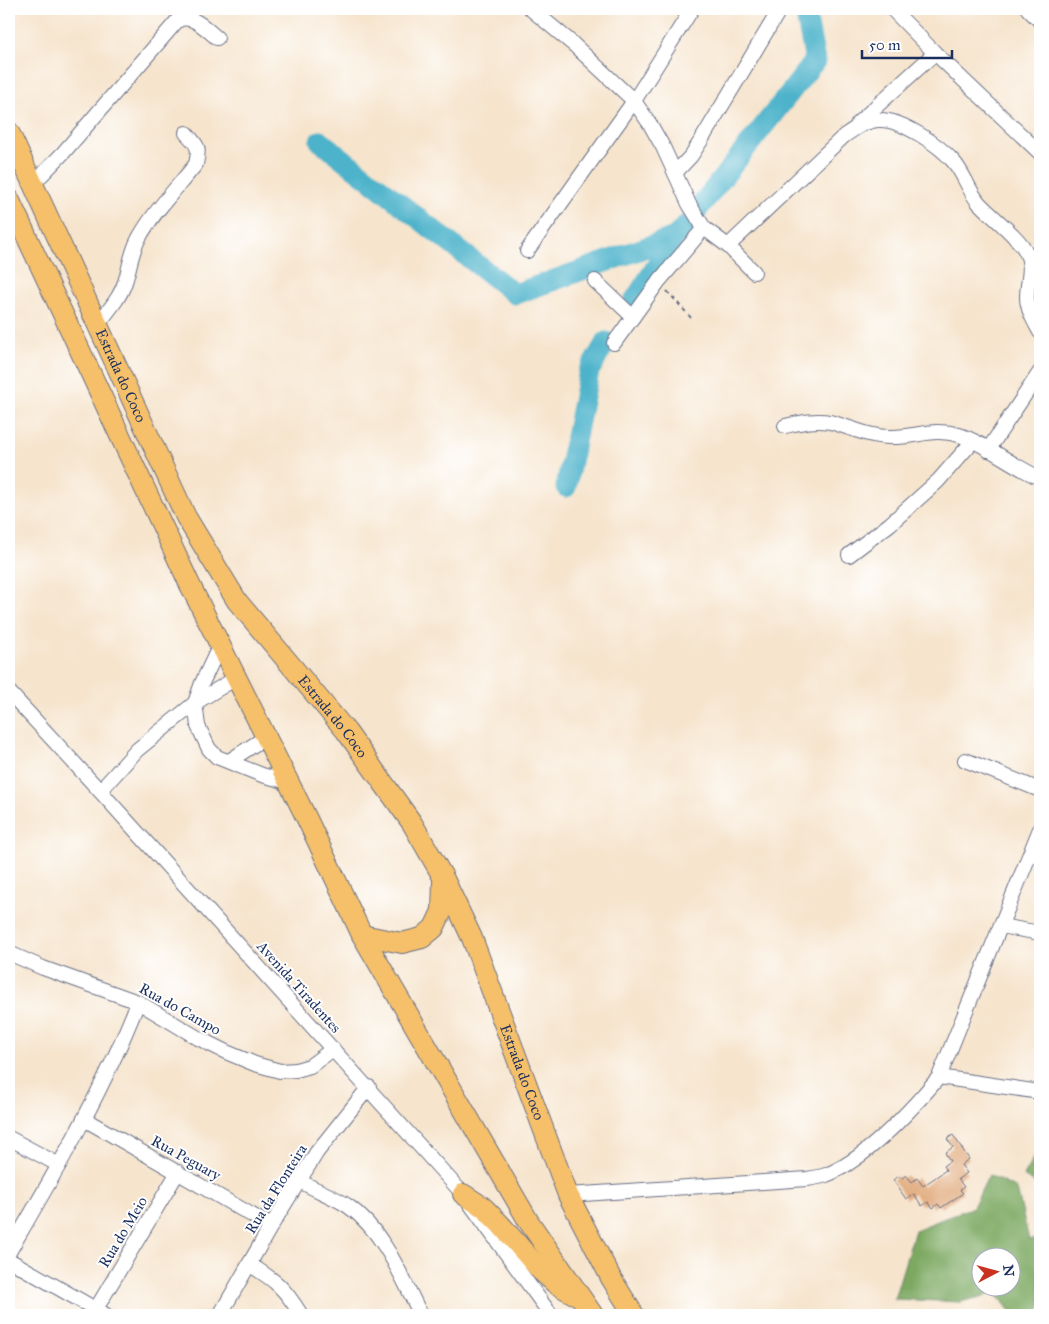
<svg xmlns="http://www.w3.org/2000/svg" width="1049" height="1324" font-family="'IM FELL Great Primer',serif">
<rect width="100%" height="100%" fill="#fff"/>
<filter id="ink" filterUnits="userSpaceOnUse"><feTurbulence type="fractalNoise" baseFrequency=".02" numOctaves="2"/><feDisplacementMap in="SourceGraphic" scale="10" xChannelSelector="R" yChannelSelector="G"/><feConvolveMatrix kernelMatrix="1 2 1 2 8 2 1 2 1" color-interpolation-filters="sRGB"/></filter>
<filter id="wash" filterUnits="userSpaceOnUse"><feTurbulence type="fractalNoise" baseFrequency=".0096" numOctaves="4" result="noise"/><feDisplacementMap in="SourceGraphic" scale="20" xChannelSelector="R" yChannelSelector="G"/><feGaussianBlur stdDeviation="1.12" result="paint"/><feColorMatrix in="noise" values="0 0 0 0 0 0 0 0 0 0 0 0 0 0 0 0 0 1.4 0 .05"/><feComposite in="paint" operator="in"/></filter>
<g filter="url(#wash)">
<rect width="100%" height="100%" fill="#f6e4cc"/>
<g fill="#7ca861" stroke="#4c6c60" fill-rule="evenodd">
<polygon points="1040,1146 1040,1186 1023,1176"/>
<path d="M989,1175L1017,1189L1029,1240L1040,1237V1315H1013L996,1293L960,1302L894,1299L915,1230L973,1207ZM982,1256H1012V1286H982Z"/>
</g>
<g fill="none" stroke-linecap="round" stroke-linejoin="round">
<g stroke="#4db3cb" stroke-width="21">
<polyline points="320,141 515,294 675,237 686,225"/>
<polyline points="698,209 815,61 805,9"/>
<polyline points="631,306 675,237"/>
<polyline points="566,487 589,371 606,342"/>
</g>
</g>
<g id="blocks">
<polygon fill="#e2ad81" points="953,1135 969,1159 961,1165 967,1173 958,1179 964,1187 960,1190 963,1193 941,1208 938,1204 933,1208 928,1202 922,1206 914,1194 906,1199 893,1180 899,1176 901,1179 906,1175 912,1182 917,1178 923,1186 946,1170 943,1166 950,1161 945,1153 953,1147 947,1139"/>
</g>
</g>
<g filter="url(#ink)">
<use href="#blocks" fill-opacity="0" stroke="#686e84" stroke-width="1"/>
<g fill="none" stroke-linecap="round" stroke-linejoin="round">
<g stroke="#686e84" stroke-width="16">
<g id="minor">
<polyline points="531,9 573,44 634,101 650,124 663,147 689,204 704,228 728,246 754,272"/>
<polyline points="892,9 935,53 1040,153"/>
<polyline points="1028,9 1040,21"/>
<polyline points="858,123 935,53"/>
<polyline points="675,173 691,156 702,139 780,9"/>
<path d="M32,185L63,153L177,21C191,12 206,29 217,38"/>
<path d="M728,246L844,136C854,129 865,121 878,120C900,118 939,145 953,161C964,173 968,190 979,203C991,216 1020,238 1026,252C1034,267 1027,281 1027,297C1027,309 1034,321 1040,332"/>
<polyline points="527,251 634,101 692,9"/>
<polyline points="595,281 633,317"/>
<path d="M98,324C108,311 120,298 125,282C130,267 131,252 139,238C154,211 177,188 196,164C200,147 198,146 186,133"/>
<polyline points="614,343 659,281 704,228"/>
<path d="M785,426C799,423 815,419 830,422C850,427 869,437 890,437C915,438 932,427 959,435C985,443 1014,467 1040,478"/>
<polyline points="988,450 1040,372"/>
<polyline points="849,555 890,524 938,481 973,441"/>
<polyline points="220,645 202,683 195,703 198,726 209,749 217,757 262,775 288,782"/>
<polyline points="9,692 100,791 463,1194 551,1315"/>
<polyline points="965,760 1040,790"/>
<polyline points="229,761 266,737"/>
<polyline points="100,791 137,750 195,703 236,678"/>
<polyline points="1001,926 1040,933"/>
<polyline points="9,953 43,968 138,1002 198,1038 226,1052 255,1064 280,1071 296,1070 310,1066 333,1049"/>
<polyline points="939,1077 1040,1092"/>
<polyline points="84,1119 271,1226"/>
<polyline points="9,1138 59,1165"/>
<path d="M300,1181C315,1190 333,1196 348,1206C384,1231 402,1278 421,1315"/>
<path d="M568,1195L807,1179C814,1178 820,1177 826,1175C865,1160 912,1109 939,1077L1040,829"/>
<path d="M9,1252C56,1171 104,1090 138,1002"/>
<polyline points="9,1260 106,1315"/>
<path d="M249,1264C276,1281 284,1287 301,1315"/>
<polyline points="96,1309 178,1172"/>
<polyline points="220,1315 271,1226 317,1152 369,1087"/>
</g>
</g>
<g stroke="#686e84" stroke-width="22">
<g id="highway">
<path id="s1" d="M9,132L186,517L237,601L346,731L412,823L443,877L472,938L568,1195L611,1278L634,1315"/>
<polyline points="9,199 190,585 307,819 362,935 529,1222 593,1315"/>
<polyline points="362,935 402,943 422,938 434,928 442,911 443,881"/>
<polyline points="463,1194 483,1207 500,1224 541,1271 556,1284 574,1294"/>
</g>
</g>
<polyline stroke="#686e84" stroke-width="2" stroke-dasharray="4 4" stroke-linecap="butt" points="667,291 693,320"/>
<use href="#minor" stroke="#fff" stroke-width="14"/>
<use href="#highway" stroke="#f6c06b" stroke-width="20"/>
</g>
</g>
<g text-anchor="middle" stroke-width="4" stroke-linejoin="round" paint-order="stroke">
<g font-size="15" fill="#1b2f5e" stroke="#fff">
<text dy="5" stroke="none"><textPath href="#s1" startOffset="268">Estrada do Coco</textPath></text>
<text dy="5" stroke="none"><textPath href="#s1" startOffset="672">Estrada do Coco</textPath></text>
<text transform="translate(299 987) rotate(48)" y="5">Avenida Tiradentes</text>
<text transform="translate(180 1009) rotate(29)" y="5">Rua do Campo</text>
<text dy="5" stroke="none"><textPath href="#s1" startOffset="1078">Estrada do Coco</textPath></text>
<text transform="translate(186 1158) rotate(29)" y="5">Rua Peguary</text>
<text transform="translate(276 1189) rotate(-58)" y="5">Rua da Flonteira</text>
<text transform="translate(123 1232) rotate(-59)" y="5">Rua do Meio</text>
</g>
</g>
<rect width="1049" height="1324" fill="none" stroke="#fff" stroke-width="30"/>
<g transform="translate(996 1272) rotate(84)"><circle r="24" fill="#ffffff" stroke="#a4acbf"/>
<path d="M0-4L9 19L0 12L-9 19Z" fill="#c8321e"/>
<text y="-8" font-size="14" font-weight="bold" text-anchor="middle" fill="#1b2f5e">N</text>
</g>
<path d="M862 50v8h90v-8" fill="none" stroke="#1b2f5e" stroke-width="2.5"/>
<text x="869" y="50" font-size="15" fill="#1b2f5e" stroke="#ffffff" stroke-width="4" paint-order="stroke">50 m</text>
</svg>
